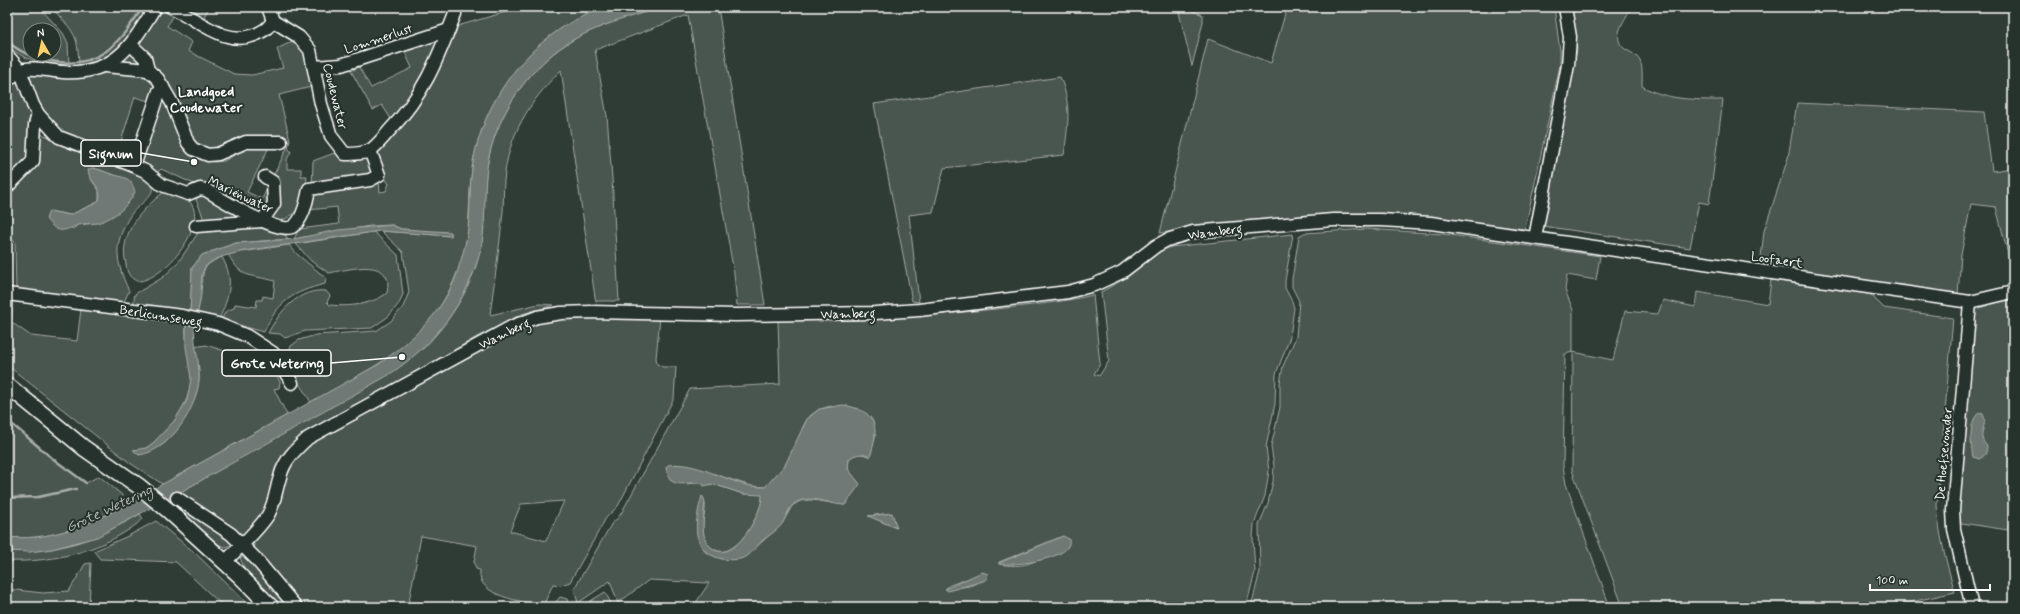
<svg xmlns="http://www.w3.org/2000/svg" width="2020" height="614" font-family="Mynerve,sans-serif">
<rect width="100%" height="100%" fill="#2f3b35"/>
<filter id="ink" filterUnits="userSpaceOnUse"><feTurbulence type="fractalNoise" baseFrequency=".025" numOctaves="2"/><feDisplacementMap in="SourceGraphic" scale="8" xChannelSelector="R" yChannelSelector="G"/><feConvolveMatrix kernelMatrix="1 2 1 2 8 2 1 2 1" color-interpolation-filters="sRGB"/></filter>
<g filter="url(#ink)">
<g fill="#4a544f" stroke="#a4aaa7" fill-rule="evenodd">
<path d="M19,7H39L63,33L68,43L69,65C48,65 21,61 7,44V14ZM30,30H54V54H30Z"/>
<path d="M51,7H152L134,36L100,65L79,67C78,32 74,33 51,7Z"/>
<path d="M159,7H165L176,12L167,26L192,42L188,51L234,74L252,75L283,68L277,49L297,39L304,48L315,86L279,95L290,140L288,148L291,152L287,159V169H301V176H307C305,199 301,214 278,222L161,169L157,173L137,164L161,91L184,148L189,154L214,162L224,161L251,145H270L247,192L262,199L287,148L282,147L281,139L217,151L195,147L137,43Z"/>
<polygon points="178,7 209,7 202,21"/>
<path d="M523,7H607C536,29 483,95 472,168C469,188 470,208 468,229C465,256 454,285 439,308C409,353 357,376 311,402L296,379L300,376L288,352L291,346L299,340L316,335L376,331L391,321L403,307L409,292L403,252L381,231L451,236V233L401,229L392,225L370,226L294,239L299,229L339,224L337,207L308,210L312,189L313,161L337,152L369,155L379,181L380,192L386,191L389,184C382,174 377,163 378,150L454,27Z"/>
<path d="M661,7H718L765,305H737L734,273L688,15L595,50L607,116L612,178L619,301H596L595,297L561,70C529,102 508,135 504,181C503,194 504,208 502,221C499,252 494,283 490,315L539,304L554,305L522,314L477,337L318,427L297,441L273,496L253,531L243,534L238,533L130,463L7,365V309H12L11,322L31,336L77,341L81,309L178,320L186,323C185,339 188,351 191,366C195,392 180,416 162,435C154,443 146,451 134,450L139,455C146,452 153,450 159,447C177,437 197,400 199,380C200,369 196,358 194,347L206,345L247,358L258,349L269,362L280,382L279,388L274,389L287,415L172,479L186,489L424,348C451,320 473,286 481,247C486,223 483,199 486,175C491,123 524,71 568,43C596,25 630,17 661,7Z"/>
<polygon points="1287,7 1554,7 1560,51 1560,65 1525,229 1397,215 1237,224 1160,233 1208,39 1271,63"/>
<path d="M1569,7H1632C1625,19 1610,38 1625,49C1630,52 1637,55 1640,61C1643,67 1642,79 1642,86C1665,100 1696,100 1723,100L1709,204L1699,202L1690,248L1543,226L1577,49Z"/>
<polygon points="1178,8 1189,9 1203,15 1203,22 1192,66"/>
<polygon points="443,35 422,85 393,122 382,105 373,110 351,71 359,67 371,88 412,68 404,50"/>
<polygon points="129,51 145,65 117,62"/>
<polygon points="106,70 142,72 159,86 152,102 135,97 116,157 62,135 38,107 25,73"/>
<polygon points="17,76 35,119 31,159 7,183 7,84"/>
<path d="M1060,77C1072,106 1068,125 1064,155L944,168L933,212L909,215L919,302L912,301L874,104Z"/>
<polygon points="1797,103 1984,112 1992,171 2013,168 2013,274 1996,207 1971,204 1961,255 1958,294 1760,266 1764,231 1788,158"/>
<path d="M39,133L125,167L153,181C157,195 140,203 132,213C126,221 122,231 119,241C115,258 122,276 129,291L123,304L16,292L15,242L7,237V193L37,162ZM92,168C100,169 104,172 111,174C119,177 124,177 132,182L96,223L78,225L73,229L49,211L70,215L94,204L99,200V190L92,181Z"/>
<path d="M164,192C170,193 182,195 187,199C214,221 163,282 137,281C129,278 127,272 126,264C118,234 142,209 164,192Z"/>
<polygon points="199,193 254,219 204,221 201,211 196,200"/>
<polygon points="268,225 282,230 288,239 236,243 202,255 192,268 190,313 133,305 135,294 162,278 177,264 200,230"/>
<path d="M1367,229L1443,234L1600,256L1596,280L1567,275L1565,290L1573,310V352L1613,360L1625,311L1658,314L1663,300L1695,307L1697,292L1768,304L1771,280L1870,294L1884,308L1953,318L1937,505C1939,535 1946,562 1955,592L1902,604V607H1623L1572,470L1573,352L1565,354L1563,466L1566,484L1610,607H1251L1260,571L1259,525L1268,503L1273,481L1274,466L1271,447L1280,407V383L1283,366L1296,337L1299,301L1292,287V279L1299,236L1304,233Z"/>
<path d="M374,232L398,255L403,294L400,302L389,316L372,328L305,331L285,338L280,334L268,333C279,312 299,288 326,291L330,296L327,302L330,305C349,307 371,305 387,293C395,256 350,269 329,273L311,261L296,244Z"/>
<path d="M1293,234L1285,281V288L1292,301L1294,308L1290,337L1276,374L1275,404L1266,447L1269,471L1265,496L1254,524L1253,538L1255,572L1246,607H693L709,583L649,580L618,603L610,581L578,603L574,589L612,523L619,517L690,389L780,384L778,320C844,322 909,318 975,311C1015,307 1054,304 1093,295L1100,364L1094,374L1099,376L1109,361L1101,292L1126,278L1159,252L1171,247ZM831,406L876,435L870,456C862,453 856,453 849,459L848,469L858,485L845,505L812,500L800,501L792,506L782,524L745,557L722,559L705,552L697,523L702,496C712,507 694,529 709,545C732,570 762,513 763,495L761,493L743,494L713,484L699,483L684,484L676,464L711,473L751,486L765,487C778,477 788,462 795,447C804,426 804,412 831,406ZM891,513L896,528L869,516ZM1063,536C1043,558 1032,570 999,564V562ZM970,578L987,579L970,586L945,589L950,585Z"/>
<polygon points="7,244 10,245 11,252 7,287"/>
<path d="M289,245L298,255L326,278L325,284C293,292 278,301 264,332L221,320L226,311L234,308L235,304L256,307L257,300H262L263,296L273,298L275,281C250,274 242,280 228,254Z"/>
<path d="M222,257C235,280 229,296 219,320L197,314C200,304 201,272 206,267C210,262 217,259 222,257Z"/>
<polygon points="2013,297 2013,496 2008,530 1955,522 1973,312 1976,309"/>
<path d="M554,317H660L656,358L657,364L663,367H676L674,398L618,506L606,518L570,582L561,585L553,584L543,606C523,601 476,597 480,570L476,569L474,562L477,546L421,536L408,607H304L254,548V542L269,523L291,462L314,439L516,327ZM564,501L546,541L510,531L521,504Z"/>
<path d="M7,420L52,458L86,483L99,476L122,495L123,501L127,504C91,524 49,542 7,537Z"/>
<path d="M176,508C206,519 212,521 234,545L224,547L218,544Z"/>
<path d="M140,514L143,519C107,550 53,563 7,561V551C58,554 97,539 140,514Z"/>
<polygon points="156,521 194,552 251,607 224,607 176,562 100,559 94,551 128,536"/>
<polygon points="243,556 271,584 290,607 281,607 245,569 240,558"/>
<polygon points="91,563 89,607 7,607 7,589 43,593 69,591 85,564"/>
<polygon points="605,592 613,607 581,607"/>
<polygon points="560,597 567,599 570,607 551,607"/>
</g>
<g fill="#707975" stroke="#a9afac">
<path d="M607,7H661C625,19 585,28 555,52C518,81 490,129 486,176C484,200 486,224 481,248C468,303 433,346 387,376L186,489L97,537L52,549L30,552L7,551V537C44,541 81,528 114,511L379,364C411,341 442,314 456,276C461,261 466,244 468,229C471,209 469,188 472,168C483,95 536,28 607,7Z"/>
<path d="M92,168C100,169 104,172 111,174C124,178 131,176 135,192C127,208 114,218 97,223C91,224 84,223 78,225C62,231 59,235 46,219L49,211L70,215L94,204L99,200C103,186 89,183 88,170Z"/>
<path d="M392,225L401,229L451,232V236L380,231L244,251C231,255 215,256 205,267C200,274 202,285 201,294C200,305 196,316 195,327C193,346 200,360 199,378C198,408 170,451 139,455L133,450L146,448L154,442L175,420L187,400L191,379L186,347V323L190,313L192,268L202,255L236,243L294,239L338,230Z"/>
<path d="M843,405C877,411 880,426 870,457C862,453 856,453 849,459L848,469L860,484L845,505C830,505 812,494 797,502C788,507 787,516 782,524C777,531 769,535 763,540C758,545 752,553 746,557C735,562 717,560 708,553C690,540 697,514 702,496C710,501 696,530 709,545C730,571 763,514 762,495L743,494L713,484L704,486L703,484C686,479 670,494 666,467L668,465C700,460 733,488 765,487L785,465L807,419L819,409Z"/>
<path d="M1979,413L1983,414C1989,426 1975,435 1987,446C1987,453 1985,456 1979,459L1973,457C1971,446 1968,421 1979,413Z"/>
<polygon points="892,513 897,528 868,516"/>
<path d="M1063,536L1069,539C1075,559 1014,566 999,564V563Z"/>
<polygon points="982,572 988,574 987,579 983,581 948,591 945,589"/>
</g>
<g fill="none" stroke-linecap="round" stroke-linejoin="round">
<g stroke="#a9afac" stroke-width="2.5">
<path d="M7,41C20,53 34,58 51,61C100,70 118,44 143,7"/>
<polyline points="7,420 52,458 86,483"/>
<polyline points="7,498 38,497 76,489"/>
</g>
<g stroke="#fff" stroke-width="15">
<g id="minor">
<path d="M171,7C198,19 225,48 257,34C265,30 268,28 273,21"/>
<path d="M268,7L273,21L299,37L310,50L321,104L331,136L345,154C354,154 365,154 372,149C378,144 384,137 389,131C424,95 437,60 455,14V7"/>
<polyline points="131,45 145,58 148,70 158,79 172,103 188,143 193,149 208,155 218,154 246,142 281,142"/>
<path d="M7,55L20,70L33,105L38,114L59,137L134,166L145,171L162,185L188,194L200,189L206,190C221,199 277,234 292,227C303,221 307,200 309,189L370,180L379,175L371,153L365,152"/>
<polyline points="105,66 148,70"/>
<polyline points="314,67 341,65 449,30"/>
<path d="M20,70C34,66 49,71 63,72C115,75 131,46 155,7"/>
<polyline points="7,81 20,70"/>
<polyline points="134,166 159,91 163,87"/>
<polyline points="7,187 33,161 35,125 38,114"/>
<polyline points="196,226 262,221 274,204 273,182 265,177"/>
<polyline points="1535,238 1568,65 1570,37 1565,7"/>
<polyline points="7,294 182,316 218,324 247,336 273,353 292,383"/>
<polyline points="1970,302 1953,510 1954,529 1972,607"/>
<polyline points="177,498 231,534 256,559 296,607"/>
<path d="M225,562C239,547 257,532 268,515C275,503 276,489 280,477C284,460 296,449 308,438L513,326L537,317L561,313L591,312L736,315L875,313L919,310L1068,292L1094,285L1122,272L1156,246L1167,240L1193,232L1333,220H1381L1431,223L1970,302L2013,292"/>
</g>
</g>
<g stroke="#fff" stroke-width="18">
<polyline id="major" points="7,385 84,448 140,487 169,511 239,575 271,607"/>
</g>
<use href="#minor" stroke="#26332d" stroke-width="12"/>
<use href="#major" stroke="#26332d" stroke-width="15"/>
</g>
</g>
<g text-anchor="middle" stroke-width="4" stroke-linejoin="round" paint-order="stroke">
<g font-size="13" fill="#fff" stroke="#26332d">
<text transform="translate(378 38) rotate(-18)" y="5">Lommerlust</text>
<text transform="translate(336 96) rotate(76)" y="5">Coudewater</text>
<text transform="translate(241 194) rotate(25)" y="5">Mariënwater</text>
<text transform="translate(1215 231) rotate(-7)" y="5">Wamberg</text>
<text transform="translate(1777 259) rotate(8)" y="5">Loofaert</text>
<text transform="translate(848 313) rotate(-1)" y="5">Wamberg</text>
<text transform="translate(161 315) rotate(9)" y="5">Berlicumseweg</text>
<text transform="translate(504 333) rotate(-25)" y="5">Wamberg</text>
<text transform="translate(1943 454) rotate(-85)" y="5">De Hoefsevonder</text>
</g>
<g font-size="14" font-weight="bold" fill="#fff" stroke="#26332d">
<text x="206" y="96">Landgoed<tspan x="206" dy="16">Coudewater</tspan></text>
</g>
<g font-size="14" font-style="italic" fill="#b8bcba" stroke="#26332d">
<text transform="translate(109 508) rotate(-25)" y="5">Grote Wetering</text>
</g>
</g>
<path fill="none" stroke="#fff" stroke-width="1.5" d="M194 162L141 153M402 357L331 363"/>
<g fill="#fff" stroke="#26332d" stroke-width="1.5">
<circle cx="194" cy="162" r="4"/>
<circle cx="402" cy="357" r="4"/>
</g>
<g fill="#26332d" stroke="#fff" stroke-width="1.5">
<rect x="81" y="140" width="60" height="26" rx="4"/>
<rect x="222" y="350" width="109" height="26" rx="4"/>
</g>
<g font-size="14" text-anchor="middle" font-weight="bold" fill="#fff">
<text x="111" y="158">Signum</text>
<text x="277" y="368">Grote Wetering</text>
</g>
<rect width="2020" height="614" fill="none" stroke="#26332d" stroke-width="24"/>
<rect x="12" y="12" width="1996" height="590" fill="none" stroke="#fff" stroke-width="1.5" filter="url(#ink)"/>
<g transform="translate(42 42) rotate(351)"><circle r="19" fill="#26332d" stroke="#7d8581"/>
<path d="M0-3L7 15L0 10L-7 15Z" fill="#ffd166"/>
<text y="-6" font-size="11" font-weight="bold" text-anchor="middle" fill="#ffffff">N</text>
</g>
<path d="M1870 584v6h120v-6" fill="none" stroke="#ffffff" stroke-width="2"/>
<text x="1876" y="584" font-size="12" fill="#ffffff" stroke="#26332d" stroke-width="3" paint-order="stroke">100 m</text>
</svg>
